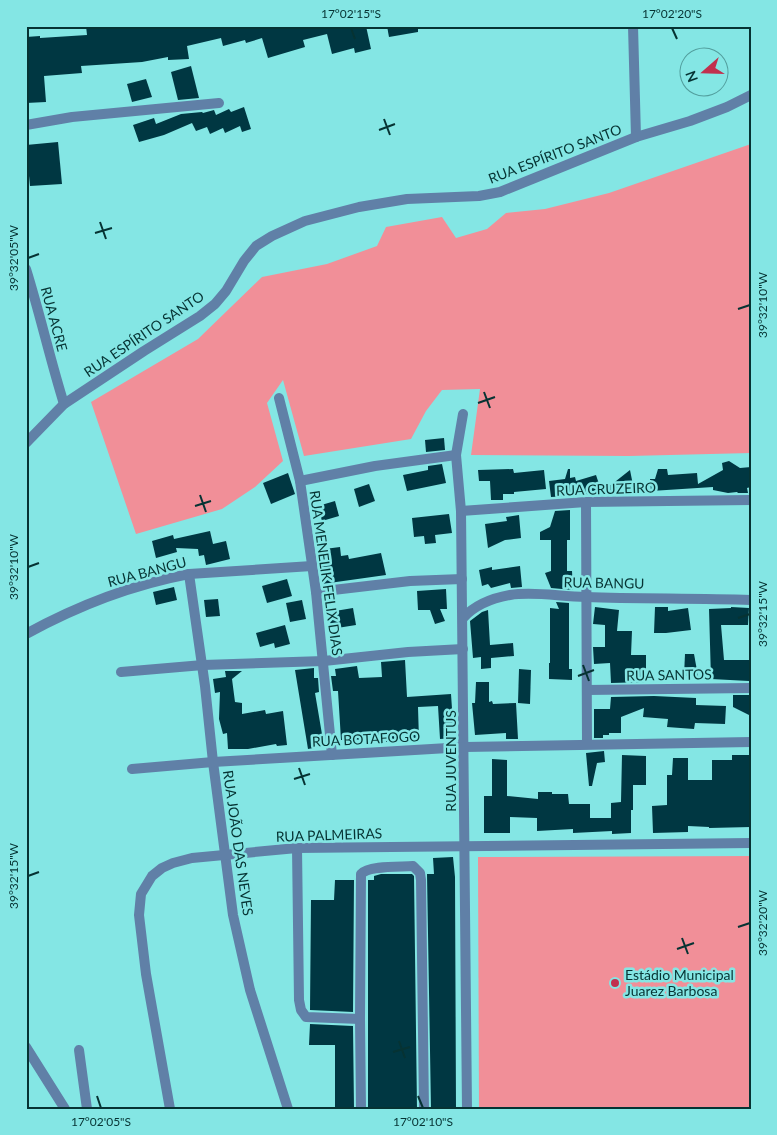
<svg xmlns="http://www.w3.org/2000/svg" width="777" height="1135" font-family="Lato,sans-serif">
<rect width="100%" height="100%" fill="#84e6e4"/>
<g fill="#f18f98">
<polygon points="751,144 751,453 629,456 471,455 480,389 442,390 426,411 411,439 304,456 283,380 267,403 283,461 255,487 222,509 136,534 91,402 198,339 262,277 327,264 377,246 386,227 442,217 456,238 487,229 506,213 545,209 609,193"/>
<polygon points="751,856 751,1109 479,1109 478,857"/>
</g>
<g fill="#003742">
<polygon points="86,26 109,26 109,28 139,26 366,26 371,49 355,53 354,48 332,54 327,34 303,40 305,47 268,58 262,38 246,43 245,40 223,46 221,38 187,46 189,59 168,60 168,57 142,62 81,66 82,73 44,76 46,102 26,103 26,37 40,36 40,38 87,35"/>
<polygon points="387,26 418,26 418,32 389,37"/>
<polygon points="191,66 199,98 178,100 171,72"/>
<polygon points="146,79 152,97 132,102 127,84"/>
<polygon points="244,107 251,129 242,132 240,126 225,133 223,128 210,134 207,127 196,131 192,123 164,135 139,142 133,125 154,118 156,124 181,114 202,112 203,113 214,110 216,115 229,109 231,112"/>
<polygon points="58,142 62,184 30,186 26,145"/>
<polygon points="444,438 445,450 426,452 425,440"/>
<polygon points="729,461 740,468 751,467 751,487 747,488 748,493 738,493 737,492 728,493 713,490 713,487 651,491 650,479 655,479 658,469 667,469 668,475 697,473 698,484 723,470 722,463"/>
<polygon points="442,464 446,483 407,491 403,475 428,470 428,466"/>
<polygon points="513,469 514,473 544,470 546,489 514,492 514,494 503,494 503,500 491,500 490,481 479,481 478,470"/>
<polygon points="568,469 570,469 570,478 575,477 576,481 596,475 599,484 611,485 630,470 634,490 610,495 570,494 570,496 551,497 549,481 565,479"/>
<polygon points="288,473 295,494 271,504 263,483"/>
<polygon points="369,484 375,501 359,507 354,489"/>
<polygon points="335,501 339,516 322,521 318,506"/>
<polygon points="570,510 570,540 567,540 567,571 572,571 573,590 551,588 545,573 551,571 551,540 540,540 540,532 550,527 555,511"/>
<polygon points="449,514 452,533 435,535 436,543 425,544 424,536 414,537 412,518"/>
<polygon points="519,515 521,538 505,540 488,548 485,524 507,521 506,517"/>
<polygon points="210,531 213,544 226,541 230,559 206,565 204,555 199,556 198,549 176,548 177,552 156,558 152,541 173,535 174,539"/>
<polygon points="340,547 341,556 348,555 349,559 381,553 386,575 322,584 317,550"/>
<polygon points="520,566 522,587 511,588 510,583 491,588 488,584 482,586 479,570 492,567 492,570"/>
<polygon points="287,579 292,596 267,603 262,586"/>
<polygon points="174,587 177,600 156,605 153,592"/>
<polygon points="446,589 447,609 440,609 445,621 435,624 430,610 418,610 417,591"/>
<polygon points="218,599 220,616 206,617 204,600"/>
<polygon points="302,600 306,619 290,622 286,603"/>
<polygon points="556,602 569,603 569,669 572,669 572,680 549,679 549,663 550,663 550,608 559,609"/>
<polygon points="595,607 619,610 617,631 632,631 631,655 646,655 646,682 611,683 610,663 594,664 593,647 605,647 605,625 593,624"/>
<polygon points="655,607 668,607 668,611 688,608 691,630 666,633 654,633"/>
<polygon points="731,607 749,608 748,625 721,625 724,660 749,660 749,681 711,679 709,609 731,608"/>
<polygon points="353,608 356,625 331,629 329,612"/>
<polygon points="488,610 490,645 513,643 514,656 491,658 491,668 481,669 481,657 473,658 470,621 482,612"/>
<polygon points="285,625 290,644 275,648 274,643 260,647 256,633"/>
<polygon points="685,654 694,654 698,676 684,676"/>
<polygon points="405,660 407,697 451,694 454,738 440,739 438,706 418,707 419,740 386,742 386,739 341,740 338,691 333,691 331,676 336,676 335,669 357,666 359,678 382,677 381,662"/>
<polygon points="314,668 314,678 318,678 319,692 315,693 324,746 308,749 295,670"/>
<polygon points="519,669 531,670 530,704 518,703"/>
<polygon points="225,671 242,671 232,679 235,702 242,703 242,714 265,710 266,714 283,711 287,745 277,746 276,744 248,749 228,749 227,733 223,734 219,719 220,692 215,693 213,679 226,677"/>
<polygon points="476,682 489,682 489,702 492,701 493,704 516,703 518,739 506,739 506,733 475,735 472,703 475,703"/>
<polygon points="733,695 751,695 751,716 733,707"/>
<polygon points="654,696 696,698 696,705 726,706 725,724 695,723 694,729 667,727 668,719 643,717 644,708 621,717 621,733 609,733 609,735 603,735 603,738 594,738 594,709 610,709 611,697"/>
<polygon points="604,751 605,762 597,763 592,786 589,786 586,753"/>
<polygon points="622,755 646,756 646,785 633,785 633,810 631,810 631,833 612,834 612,831 573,833 573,829 537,831 537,818 510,817 510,833 484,833 484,796 492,796 492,759 507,760 507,796 538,799 538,792 552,792 552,794 568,794 569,804 590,804 590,818 611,818 611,803 621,802"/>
<polygon points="732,755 750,755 751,827 709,828 709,827 688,826 688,832 653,833 652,806 667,805 667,775 672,775 673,758 688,758 688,780 712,780 712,760 732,760"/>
<polygon points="453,857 455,877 456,1109 431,1109 427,874 434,874 433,858"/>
<polygon points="381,874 412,874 414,876 417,1109 368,1109 368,880 374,880 374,876"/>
<polygon points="335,880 354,880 353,1012 310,1010 311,900 334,900"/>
<polygon points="310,1024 353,1026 354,1109 335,1109 335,1045 309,1045"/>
</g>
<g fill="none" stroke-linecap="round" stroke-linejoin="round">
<g stroke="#6080a7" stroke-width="10">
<polyline points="633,26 636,137"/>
<polyline points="26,125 72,117 219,103"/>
<path d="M26,269C40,314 50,359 64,404"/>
<polyline points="279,398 300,481 316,592 332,755"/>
<polyline points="463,414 456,455 461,511 467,1109"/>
<polyline points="26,443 64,404 144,351 200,316 215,304 226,291 244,261 256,246 272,236 305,221 359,207 407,199 479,196 500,192 636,137 690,121 727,107 751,95"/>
<polyline points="300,481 375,466 456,455"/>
<polyline points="586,502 587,744"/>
<polyline points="461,511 586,502 751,500"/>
<polyline points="189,574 205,686 213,762 233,915 250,990 288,1109"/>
<polyline points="316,592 410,581 462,579"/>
<path d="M463,618C475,605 493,598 510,595C535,591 561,597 586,597C641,599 696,598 751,600"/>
<path d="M26,634C77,606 131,585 189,574L312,566"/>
<polyline points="121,672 203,665 324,661 408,652 463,649"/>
<polyline points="587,690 751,688"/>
<polyline points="132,769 213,762 465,747 751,742"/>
<polyline points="297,848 299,1000 301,1010 306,1017 360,1019"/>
<polyline points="26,1047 65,1109"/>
<polyline points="79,1050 87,1109"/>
<polyline points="170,1109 146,974 139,915 141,894 152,876 162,868 173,863 192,858 297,848 751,843"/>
<path d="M361,1109L360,1019L361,874C369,865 401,867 413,866L420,873L421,880L424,1109"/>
</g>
</g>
<path fill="none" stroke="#063333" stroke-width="2" d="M351,28L355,39M672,28L677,39M384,119L390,135M379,130L395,124M100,222L106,239M95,233L112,228M28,258L39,254M738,309L750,305M484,392L490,408M478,403L495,397M200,495L206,512M195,506L211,501M28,567L39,563M738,618L750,614M583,665L589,681M578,676L594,670M299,768L305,785M294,779L310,774M28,876L39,872M738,927L750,923M682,938L688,954M677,949L694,943M399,1041L405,1058M393,1052L410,1047M97,1096L101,1108M418,1096L423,1108"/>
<circle fill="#c1304e" stroke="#84e6e4" stroke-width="2" cx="615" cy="983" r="5"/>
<g text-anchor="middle" stroke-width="5" stroke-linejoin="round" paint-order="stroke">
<g font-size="14" fill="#063333" stroke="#84e6e4">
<text transform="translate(555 154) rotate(-21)" y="5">RUA ESPÍRITO SANTO</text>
<text transform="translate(54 319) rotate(75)" y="5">RUA ACRE</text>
<text transform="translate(144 334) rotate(-34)" y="5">RUA ESPÍRITO SANTO</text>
<text transform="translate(606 489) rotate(-2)" y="5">RUA CRUZEIRO</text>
<text transform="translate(147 572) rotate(-15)" y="5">RUA BANGU</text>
<text transform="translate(326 573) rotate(82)" y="5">RUA MENELIK FELIX DIAS</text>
<text transform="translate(604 583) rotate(1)" y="5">RUA BANGU</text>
<text transform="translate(669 675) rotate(-1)" y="5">RUA SANTOS</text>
<text transform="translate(366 739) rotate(-3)" y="5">RUA BOTAFOGO</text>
<text transform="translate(451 761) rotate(-90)" y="5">RUA JUVENTUS</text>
<text transform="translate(329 835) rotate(-2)" y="5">RUA PALMEIRAS</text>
<text transform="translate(238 843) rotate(82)" y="5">RUA JOÃO DAS NEVES</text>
</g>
<g font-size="14" fill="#063333" stroke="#84e6e4" text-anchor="start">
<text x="625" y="980">Estádio Municipal<tspan x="625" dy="16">Juarez Barbosa</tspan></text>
</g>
</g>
<rect width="777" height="1135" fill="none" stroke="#84e6e4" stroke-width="55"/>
<g transform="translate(704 72) rotate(250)"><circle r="24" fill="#84e6e4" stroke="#529e9d"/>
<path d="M0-4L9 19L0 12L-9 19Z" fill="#c1304e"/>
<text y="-8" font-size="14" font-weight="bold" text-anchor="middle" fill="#063333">N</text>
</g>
<rect x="28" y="28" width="722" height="1080" fill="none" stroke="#063333" stroke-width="2"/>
<g font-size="12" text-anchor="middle" fill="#063333">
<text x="351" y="18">17°02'15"S</text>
<text x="672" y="18">17°02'20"S</text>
<text transform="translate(14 258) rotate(-90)" y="4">39°32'05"W</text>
<text transform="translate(763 305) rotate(-90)" y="4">39°32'10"W</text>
<text transform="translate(14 567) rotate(-90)" y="4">39°32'10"W</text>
<text transform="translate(763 614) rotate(-90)" y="4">39°32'15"W</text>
<text transform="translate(14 876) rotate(-90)" y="4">39°32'15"W</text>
<text transform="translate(763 923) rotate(-90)" y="4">39°32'20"W</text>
<text x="101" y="1126">17°02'05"S</text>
<text x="423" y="1126">17°02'10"S</text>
</g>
</svg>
